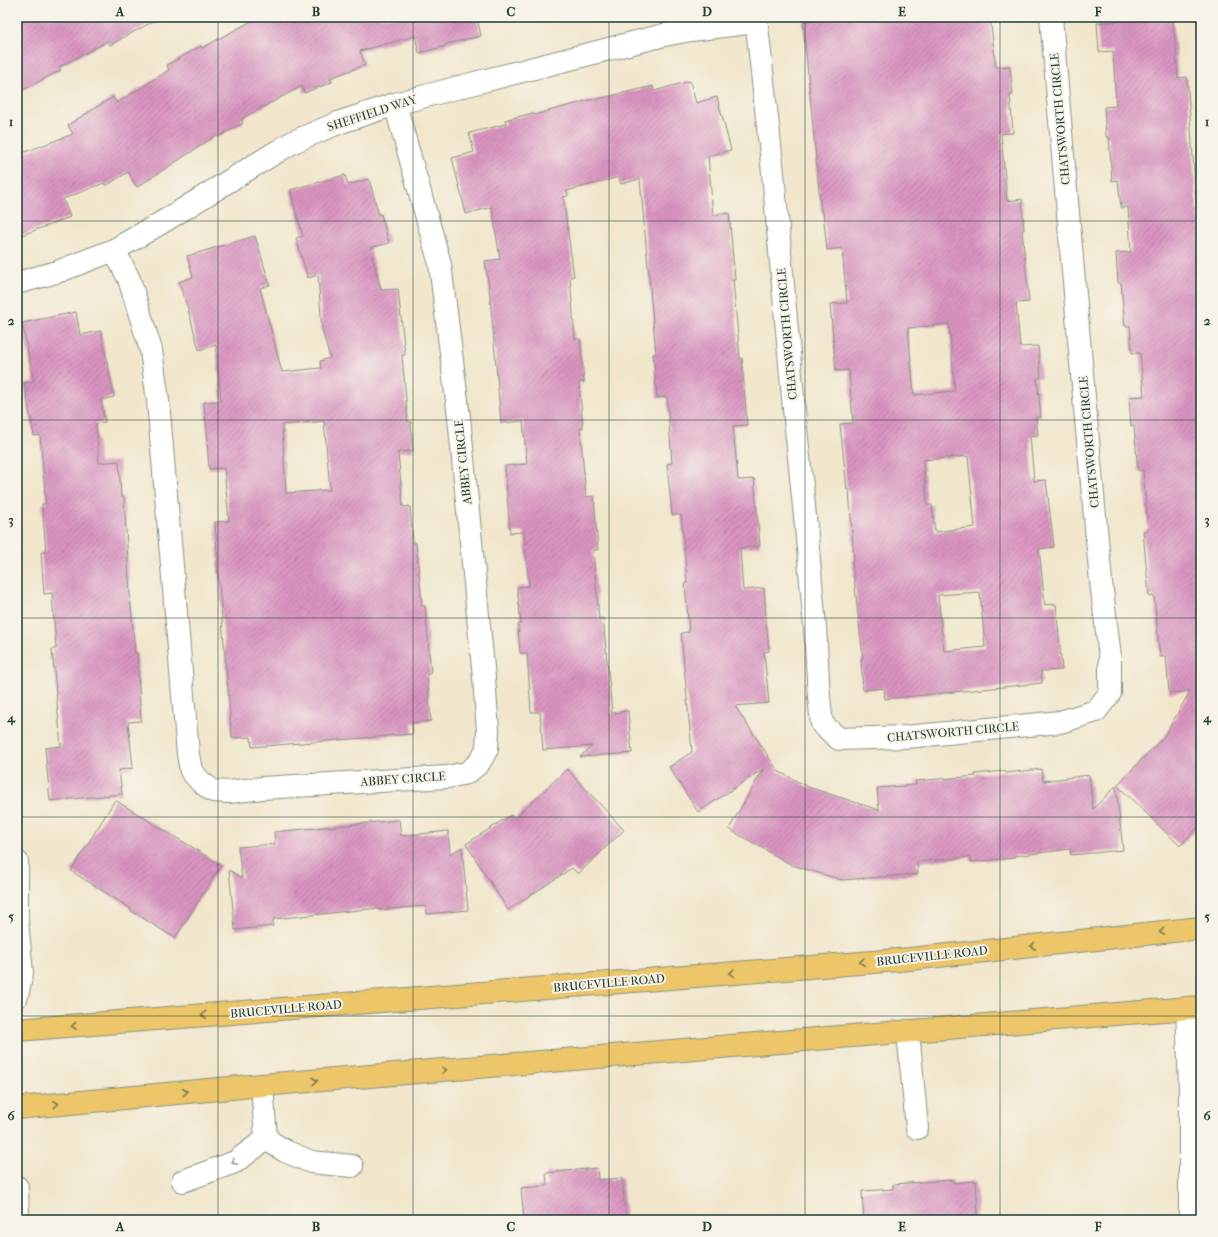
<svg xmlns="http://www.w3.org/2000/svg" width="1218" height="1237" font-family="'IM FELL French Canon',serif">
<defs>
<pattern id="building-hatch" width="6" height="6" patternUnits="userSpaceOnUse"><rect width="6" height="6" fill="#da94c1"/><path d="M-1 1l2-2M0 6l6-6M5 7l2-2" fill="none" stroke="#b07a9e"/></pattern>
</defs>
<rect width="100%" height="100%" fill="#f7f3e8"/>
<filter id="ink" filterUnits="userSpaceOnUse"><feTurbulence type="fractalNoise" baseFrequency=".025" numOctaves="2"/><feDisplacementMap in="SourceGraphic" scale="8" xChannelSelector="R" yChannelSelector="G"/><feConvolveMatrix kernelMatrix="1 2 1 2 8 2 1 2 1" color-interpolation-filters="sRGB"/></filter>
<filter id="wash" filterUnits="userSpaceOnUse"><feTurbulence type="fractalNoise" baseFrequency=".012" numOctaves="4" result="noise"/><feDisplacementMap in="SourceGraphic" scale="16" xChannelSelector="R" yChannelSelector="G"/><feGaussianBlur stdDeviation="0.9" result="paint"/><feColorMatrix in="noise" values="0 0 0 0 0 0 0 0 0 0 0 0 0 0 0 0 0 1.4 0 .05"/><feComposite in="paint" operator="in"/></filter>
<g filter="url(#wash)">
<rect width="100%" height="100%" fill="#f1e6cc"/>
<g id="blocks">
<g fill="url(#building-hatch)" fill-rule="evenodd">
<polygon points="17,17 161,17 110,45 108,41 59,67 61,70 23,90 17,78"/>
<polygon points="259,17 477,17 481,36 446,44 446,46 419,53 415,36 360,51 365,65 330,78 332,82 304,93 302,86 241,119 243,123 218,137 217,135 137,187 128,172 106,186 104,183 63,199 70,217 17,237 17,155 73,134 68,125 113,97 117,103 169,70 167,65 201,46 202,48"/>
<path d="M850,17H990L996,67L1010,66L1013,95H1010L1013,133L1001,134L1007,201L1022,199L1024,230H1022L1029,302L1016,303L1020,347L1038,346L1041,378H1037L1041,417H1036L1038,435L1030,436L1034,481L1046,480L1054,547L1039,549L1045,605L1056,604L1062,670L1041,671L1042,683L885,699L884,688L863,690L861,659H863L852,560H854L849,490H847L840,424L853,423L849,370L836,371L830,304L847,303L842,248L827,250L823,212H821L803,21ZM949,324L955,391L914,395L908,328ZM968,456L975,527L935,532L932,505H927L923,460ZM980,592L985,647L944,651L938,595Z"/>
<polygon points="1173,17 1178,78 1187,77 1197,211 1199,211 1201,234 1201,824 1180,846 1117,785 1164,737 1190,691 1169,693 1166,656 1160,657 1154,596 1149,597 1143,531 1148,530 1143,470 1138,471 1134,426 1131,426 1129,397 1144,396 1140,353 1132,353 1130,326 1125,326 1121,283 1118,283 1116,253 1131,252 1128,207 1121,208 1118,180 1112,181 1109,137 1106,137 1104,107 1116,106 1113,51 1099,52 1097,23"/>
<polygon points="690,81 696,103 717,97 731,150 708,156 713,215 729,213 735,280 733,280 740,358 742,358 747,425 733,426 738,480 754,479 760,546 740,548 743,590 764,588 766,617 769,651 764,652 769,703 735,706 778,771 808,787 879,810 877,788 916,785 915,781 976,776 975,774 1005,771 1006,773 1041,769 1043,781 1089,775 1093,809 1116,786 1123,850 1071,855 1070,849 1014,856 1014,858 971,862 970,857 917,862 918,874 842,880 792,865 729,829 763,769 698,812 669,767 692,752 681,633 689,632 685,583 687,583 681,515 672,515 667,464 672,463 667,397 657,398 653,354 656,354 640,179 621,184 619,177 567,191 568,196 563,197 574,276 570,277 575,339 580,339 584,382 579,382 583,428 580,428 586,497 594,496 598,550 593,550 599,619 603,618 612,713 628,711 632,753 580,757 592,746 543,750 540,712 531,712 527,653 520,653 518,625 521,624 517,587 529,586 524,532 510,533 505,466 527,464 523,421 501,423 490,296 485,261 500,259 492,207 466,214 452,158 474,152 469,133 506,124 505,120 533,113 534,115 594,99 594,100 653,86 654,91"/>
<path d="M345,175L348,185L369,179L379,215L381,214L389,243L370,248L381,290L398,289L405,355H402L408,422H411L413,451L398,452L403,507L410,506L413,543H416L422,606H425L431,674H427L431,721L412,723L413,734L252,747L251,737L232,738L217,561H218L215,522L229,521L224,468L209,469L207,441H208L204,402L221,401L216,345L199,350L188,309L179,282L193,277L187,256L255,236L270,285L260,288L282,372L321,368L320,361L330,358L322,330L318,275L308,278L296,238L303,236L290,190ZM324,421L330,490L286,493L282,425Z"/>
<polygon points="76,312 80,335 101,331 114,397 101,400 105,422 96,424 99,463 119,461 121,497 124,497 130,595 135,653 137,653 141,721 128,722 133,768 119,770 122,794 50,801 45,748 61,746 52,649 56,649 52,593 44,594 41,552 46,552 42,504 46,504 40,435 34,436 24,383 34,382 22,323"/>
<polygon points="567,769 624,830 578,874 572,868 508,910 466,844 511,815 514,819"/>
<polygon points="115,800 221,865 175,938 130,910 130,908 71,871"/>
<polygon points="399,820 401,836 448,831 450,854 462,847 468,910 427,914 426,906 378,910 378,908 273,919 273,926 235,930 229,870 242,878 238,847 275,844 274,832"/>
<polygon points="597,1168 598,1180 622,1178 626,1220 524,1220 521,1188 547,1186 546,1173"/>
<polygon points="953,1180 953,1183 976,1181 978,1213 976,1213 976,1220 864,1220 862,1191 893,1189 893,1184"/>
</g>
</g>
</g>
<g filter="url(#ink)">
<use href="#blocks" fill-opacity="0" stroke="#889280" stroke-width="1"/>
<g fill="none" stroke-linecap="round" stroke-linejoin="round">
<g stroke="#889280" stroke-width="24">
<g id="minor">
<polyline points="756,17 773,173 794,409 806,526 815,627 819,697 822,724 839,739 906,737 1060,722 1096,711 1110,693 1110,657 1101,582 1084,397 1051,17"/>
<polyline points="114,250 129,279 151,350 158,401 188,754 191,771 201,782 213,791 229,792 262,788 447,777 467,773 479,763 487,749 488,731 484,678 459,417 440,264 395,104"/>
<polyline points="17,283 57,272 114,250 161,223 250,168 293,142 338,123 395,104 471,84 664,35 691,30 756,22"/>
<polyline points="17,862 17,915"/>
<polyline points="17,921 22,973 17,996"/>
<polyline points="1187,1008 1190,1088 1190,1220"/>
<polyline points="908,1031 917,1128"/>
<polyline points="262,1085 266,1139"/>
<polyline points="266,1139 285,1151 311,1162 352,1166"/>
<polyline points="183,1181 235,1162 266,1139"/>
<polyline points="17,1187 18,1220"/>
</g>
</g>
<g stroke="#889280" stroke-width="24">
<g id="major">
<polyline points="17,1030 910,959 1201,928"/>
<polyline points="17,1108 262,1085 1201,1007"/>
</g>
</g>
<use href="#minor" stroke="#fff" stroke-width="22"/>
<use href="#major" stroke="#ecc669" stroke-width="22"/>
</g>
<defs><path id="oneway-chevron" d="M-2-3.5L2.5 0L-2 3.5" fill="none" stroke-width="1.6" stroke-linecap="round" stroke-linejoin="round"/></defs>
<g stroke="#7b7b4c">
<use href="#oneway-chevron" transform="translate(1162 932) rotate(174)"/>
<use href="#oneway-chevron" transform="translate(1033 946) rotate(174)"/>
<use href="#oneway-chevron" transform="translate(862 962) rotate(175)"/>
<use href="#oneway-chevron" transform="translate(732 973) rotate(175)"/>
<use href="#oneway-chevron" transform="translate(204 1015) rotate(175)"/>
<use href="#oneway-chevron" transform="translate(74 1026) rotate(175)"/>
<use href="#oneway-chevron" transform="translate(444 1070) rotate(-5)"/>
<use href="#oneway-chevron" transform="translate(315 1081) rotate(-5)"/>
<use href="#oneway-chevron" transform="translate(185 1092) rotate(-5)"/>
<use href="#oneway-chevron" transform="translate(56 1104) rotate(-5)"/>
</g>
<use stroke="#8f9e9a" href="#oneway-chevron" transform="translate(234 1162) rotate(152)"/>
</g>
<path fill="none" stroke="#1f3d34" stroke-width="1" stroke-opacity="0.55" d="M218,17V1220M413,17V1220M609,17V1220M805,17V1220M1000,17V1220M17,221H1201M17,420H1201M17,618H1201M17,817H1201M17,1016H1201"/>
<g text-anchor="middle" stroke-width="4" stroke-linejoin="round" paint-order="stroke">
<g font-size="12" fill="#1f3d34" stroke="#f7f3e8">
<text transform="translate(372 113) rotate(-18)" y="4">SHEFFIELD WAY</text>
<text transform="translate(1060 119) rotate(-95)" y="4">CHATSWORTH CIRCLE</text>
<text transform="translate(787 334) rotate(-95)" y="4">CHATSWORTH CIRCLE</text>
<text transform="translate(1089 442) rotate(-95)" y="4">CHATSWORTH CIRCLE</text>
<text transform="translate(463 462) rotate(-96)" y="4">ABBEY CIRCLE</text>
<text transform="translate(953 732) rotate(-5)" y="4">CHATSWORTH CIRCLE</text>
<text transform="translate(403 779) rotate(-4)" y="4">ABBEY CIRCLE</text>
<text transform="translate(932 956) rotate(-6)" y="4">BRUCEVILLE ROAD</text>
<text transform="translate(609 983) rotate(-5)" y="4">BRUCEVILLE ROAD</text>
<text transform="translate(286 1009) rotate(-5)" y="4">BRUCEVILLE ROAD</text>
</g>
</g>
<rect width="1218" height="1237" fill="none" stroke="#f7f3e8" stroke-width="44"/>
<rect x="22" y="22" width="1174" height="1193" fill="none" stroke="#1f3d34" stroke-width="1.5"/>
<g font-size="13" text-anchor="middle" font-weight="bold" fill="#1f3d34">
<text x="120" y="16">A</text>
<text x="316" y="16">B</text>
<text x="511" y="16">C</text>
<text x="707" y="16">D</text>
<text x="902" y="16">E</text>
<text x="1098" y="16">F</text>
<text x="11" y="126">1</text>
<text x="1207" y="126">1</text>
<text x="11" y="325">2</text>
<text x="1207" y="325">2</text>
<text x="11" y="524">3</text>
<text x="1207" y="524">3</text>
<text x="11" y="722">4</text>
<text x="1207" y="722">4</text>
<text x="11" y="921">5</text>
<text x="1207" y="921">5</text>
<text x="11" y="1120">6</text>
<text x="1207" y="1120">6</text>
<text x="120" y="1231">A</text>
<text x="316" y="1231">B</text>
<text x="511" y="1231">C</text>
<text x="707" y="1231">D</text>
<text x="902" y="1231">E</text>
<text x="1098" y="1231">F</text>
</g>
</svg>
